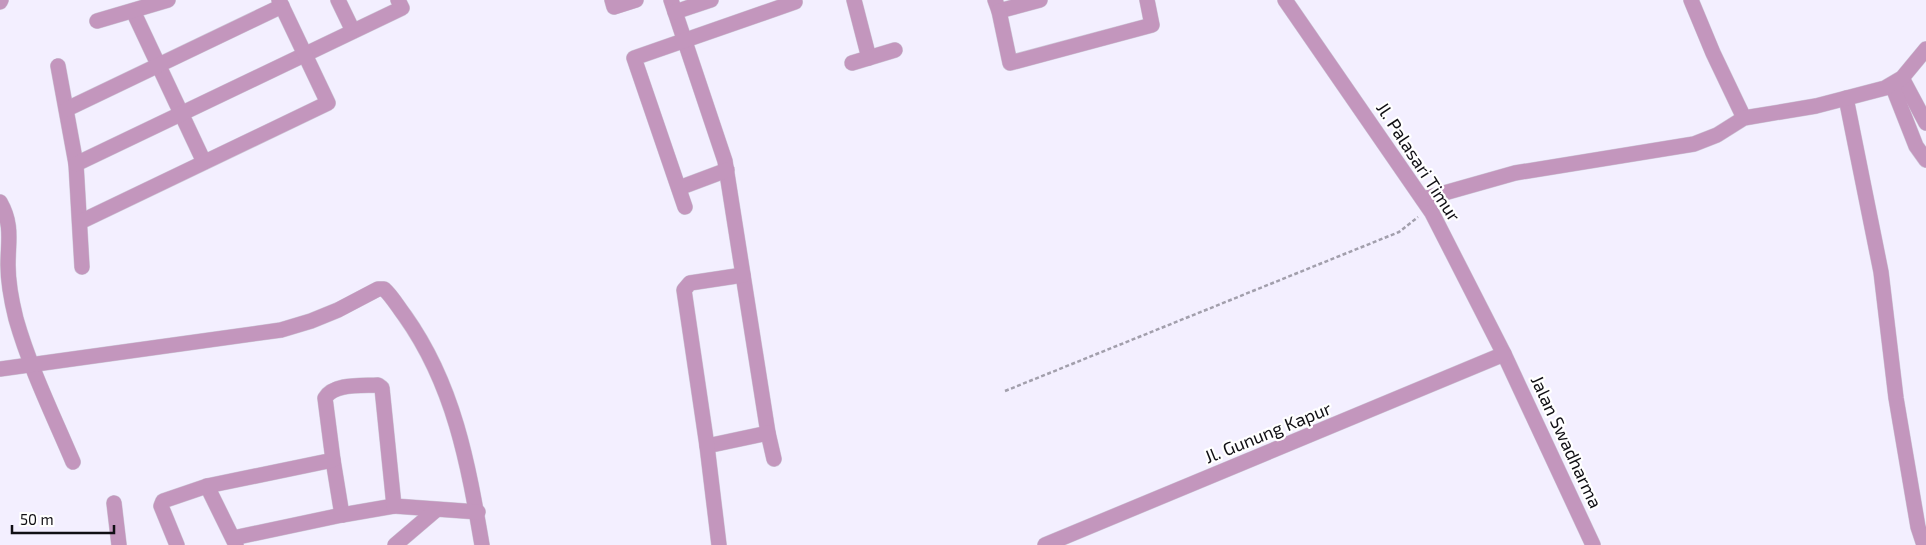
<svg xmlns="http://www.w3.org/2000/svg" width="1926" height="545" font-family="'Exo 2',sans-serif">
<rect width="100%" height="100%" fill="#f3efff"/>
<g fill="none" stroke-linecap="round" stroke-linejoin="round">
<g stroke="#cfcbd9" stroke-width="16">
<g id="street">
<polyline points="338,0 353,31"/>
<polyline points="612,0 614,7 636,0"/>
<polyline points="671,0 725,161 768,433 774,459"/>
<polyline points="854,0 869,58"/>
<polyline points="995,0 999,11 1040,0"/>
<polyline points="1285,0 1432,213 1504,354 1593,545"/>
<polyline points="1691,0 1713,53 1744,118"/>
<polyline points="0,2 1,0"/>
<polyline points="133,11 204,162"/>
<polyline points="999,11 1010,63 1152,25 1147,0"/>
<polyline points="675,12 711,0"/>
<polyline points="97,21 168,0"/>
<polyline points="852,63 895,50"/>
<polyline points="58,66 76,164 82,267"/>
<polyline points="1902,78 1926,123"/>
<polyline points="1892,85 1916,146 1926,160"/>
<polyline points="1846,98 1881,272 1896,398 1918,527 1924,545"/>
<polyline points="67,109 282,6"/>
<polyline points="76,164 402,8 398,0"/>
<polyline points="679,188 727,170"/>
<polyline points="1423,199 1515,173 1694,144 1717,135 1744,118 1816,106 1885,88 1902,78 1926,49"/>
<path d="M0,202C13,225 8,241 8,265C8,282 12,303 16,319C30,368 53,415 73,462"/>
<polyline points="685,207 634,58 795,2 794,0"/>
<polyline points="80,222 328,103 279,0"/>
<path d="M0,369L281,330L311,321L338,310L378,289H384C392,296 398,307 405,316C454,385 468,463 482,545"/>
<polyline points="707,446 768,433"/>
<polyline points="333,460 342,515"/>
<polyline points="207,486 236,545"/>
<polyline points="114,503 119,545"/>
<polyline points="233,538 342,515 394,506"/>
<path d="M177,545L161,506L163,501L207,486L333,460L325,398C334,383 362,386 378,385L382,388L394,506L478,512"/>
<polyline points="395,545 436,510"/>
<polyline points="719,545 707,446 684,290 690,283 743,275"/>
<polyline points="1045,545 1504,354"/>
</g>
</g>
<polyline stroke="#a29fac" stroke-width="2.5" stroke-dasharray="4 2.5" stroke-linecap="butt" points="1005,391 1399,232 1418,217"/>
<use href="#street" stroke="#c396bd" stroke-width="15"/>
</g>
<g text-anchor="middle" stroke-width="4.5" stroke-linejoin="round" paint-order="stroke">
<g font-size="18" fill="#100f14" stroke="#fff">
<text transform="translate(1418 162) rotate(57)" y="6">Jl. Palasari Timur</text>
<text transform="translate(1268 433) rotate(-22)" y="6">Jl. Gunung Kapur</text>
<text transform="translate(1566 442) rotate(65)" y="6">Jalan Swadharma</text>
</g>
</g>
<path d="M12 525v8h102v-8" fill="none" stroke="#100f14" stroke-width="2.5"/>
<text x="20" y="525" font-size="15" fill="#100f14" stroke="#ffffff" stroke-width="4" paint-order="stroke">50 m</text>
</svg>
